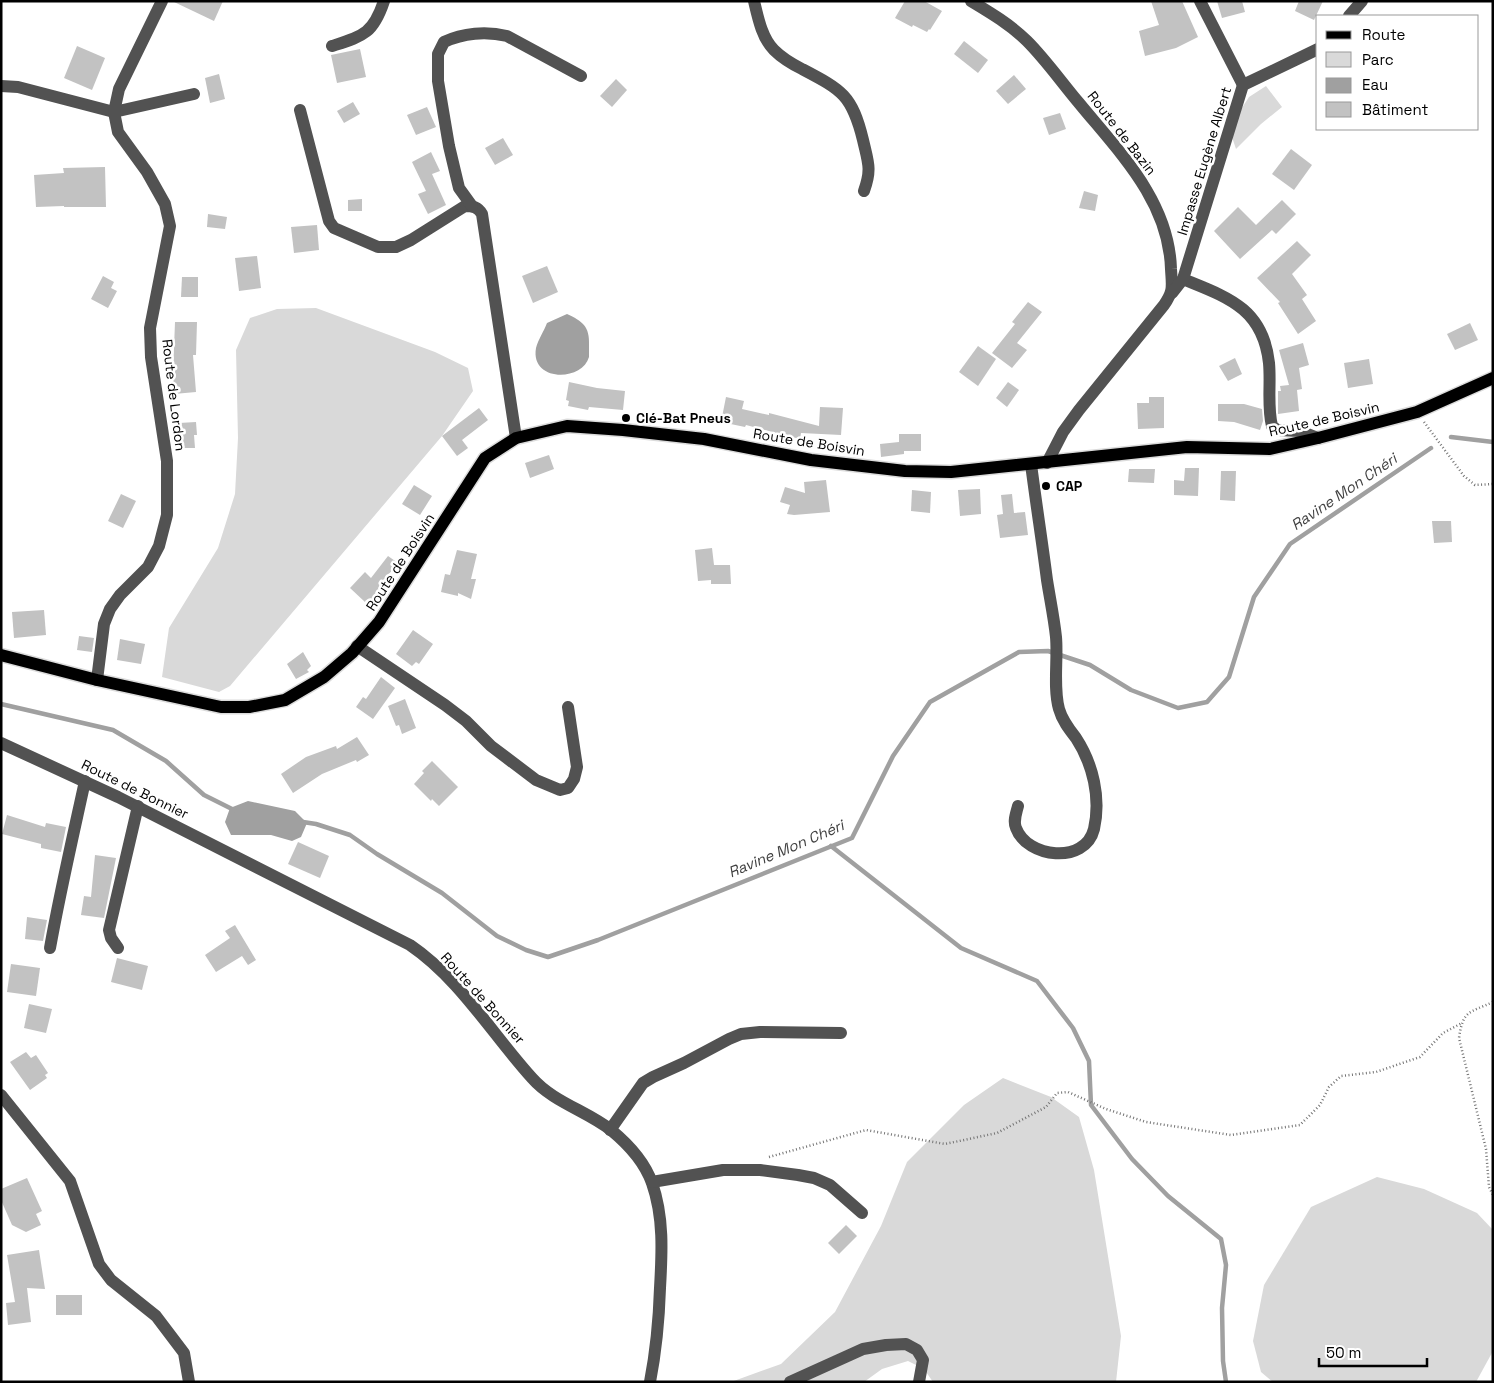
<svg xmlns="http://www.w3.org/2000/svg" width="1494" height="1383" font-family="'Space Grotesk',sans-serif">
<rect width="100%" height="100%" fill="#fff"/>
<g fill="#d9d9d9">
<polygon points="1266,86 1282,107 1261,124 1236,149 1230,131 1236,117 1249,97"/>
<polygon points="316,308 435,352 468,368 473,391 442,436 230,686 219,692 162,677 169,628 218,548 235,494 238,438 236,350 250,318 277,309"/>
<polygon points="1003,1078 1051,1097 1079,1117 1094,1170 1121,1336 1116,1382 933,1382 924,1369 908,1361 882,1369 864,1382 731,1382 781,1364 835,1312 881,1226 907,1162 964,1105"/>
<polygon points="1377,1177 1424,1189 1477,1213 1493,1230 1493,1351 1476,1382 1273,1382 1261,1372 1253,1341 1264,1285 1311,1207"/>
</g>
<g fill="#a0a0a0">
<path d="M567,314C582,321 590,326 589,345C589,349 589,353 589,357C582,382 530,382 536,348C538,340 544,331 547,323Z"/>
<polygon points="248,801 295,811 307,823 301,837 292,841 271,835 231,835 225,822 230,808"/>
</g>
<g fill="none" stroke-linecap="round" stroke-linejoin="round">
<g stroke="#a0a0a0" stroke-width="4.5">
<polyline points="1451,437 1493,442"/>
<polyline points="1,704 113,730 166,761 204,795 234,810"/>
<polyline points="303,822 316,824 350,835 377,854 442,893 497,936 526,950 548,957 598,940 852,838 893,756 930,702 1019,652 1048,651 1090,665 1131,690 1178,708 1207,702 1229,677 1254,597 1290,544 1431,448"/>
<polyline points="831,846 961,948 1037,981 1073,1028 1089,1061 1091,1105 1132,1159 1168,1196 1221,1239 1226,1265 1222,1308 1223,1361 1226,1382"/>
</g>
</g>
<g fill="#c2c2c2">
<polygon points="172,1 223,1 214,21"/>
<polygon points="905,1 924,1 942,11 930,30 929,29 927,32 913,25 912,27 895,18"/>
<polygon points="1151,1 1182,1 1198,37 1176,48 1145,56 1139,31 1159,25"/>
<polygon points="1217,1 1242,1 1245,12 1222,18"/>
<polygon points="1299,1 1323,1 1314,20 1295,11"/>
<polygon points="964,41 988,60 978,73 954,54"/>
<polygon points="77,46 105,58 92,90 64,78"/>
<polygon points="360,49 366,77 337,83 331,55"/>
<polygon points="219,74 225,99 210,103 205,78"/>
<polygon points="1014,75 1026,89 1008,104 996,91"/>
<polygon points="616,79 627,90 612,107 600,96"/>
<polygon points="353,102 360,114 344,123 337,111"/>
<polygon points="427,107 436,127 416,135 407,115"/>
<polygon points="1060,113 1066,129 1049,135 1043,118"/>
<polygon points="503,138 513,155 495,165 485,148"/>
<polygon points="1291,149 1312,165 1294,190 1272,174"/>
<polygon points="431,152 440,171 432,174 446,205 428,214 418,194 426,191 412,162"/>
<polygon points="105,167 106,207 64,207 64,206 36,207 34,175 64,173 63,168"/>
<polygon points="1084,191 1098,195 1095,211 1079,208"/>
<polygon points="362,199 362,211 348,211 348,200"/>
<polygon points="1282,200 1296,214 1276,234 1272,230 1240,259 1214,231 1238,207 1256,225"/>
<polygon points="208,214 227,217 225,229 207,227"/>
<polygon points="317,225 319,250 294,253 291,227"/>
<polygon points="1297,241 1311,255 1292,274 1307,295 1302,299 1316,321 1298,334 1278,303 1280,302 1257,278"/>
<polygon points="257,256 261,288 239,291 235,258"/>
<polygon points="547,266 558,292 533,303 522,276"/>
<polygon points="103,276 114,282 111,288 117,291 108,308 91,299"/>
<polygon points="182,277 198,277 198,297 181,297"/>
<polygon points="1028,302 1042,312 1017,343 1027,350 1012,368 992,353 1015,324 1012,322"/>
<polygon points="175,322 197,322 196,355 193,355 196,392 174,394 173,374"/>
<polygon points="1470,323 1478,340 1455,350 1447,334"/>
<polygon points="1303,343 1309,365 1299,368 1302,389 1297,390 1299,411 1278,414 1278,391 1281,391 1280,386 1289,385 1279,350"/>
<polygon points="978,346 996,359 978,386 959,372"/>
<polygon points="1235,358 1242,374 1228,381 1219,366"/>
<polygon points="1369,359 1373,384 1348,388 1344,363"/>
<polygon points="569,382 597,388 625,391 623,410 589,407 588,410 568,406 569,401 566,400"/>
<polygon points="1008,382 1019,390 1007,407 996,398"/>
<polygon points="726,397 744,401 742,409 769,415 769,413 819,426 820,407 843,408 841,435 801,433 800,439 746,425 745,427 721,422"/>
<polygon points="1149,397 1164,397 1164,428 1138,429 1137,403 1149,403"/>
<polygon points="1218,404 1244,404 1262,409 1263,421 1260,430 1234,422 1218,421"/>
<polygon points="479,408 488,420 462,440 468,448 457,456 442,436"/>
<polygon points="196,422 197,435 194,435 195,448 181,448 179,423"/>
<polygon points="899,434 921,434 921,451 904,451 904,454 881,457 880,444 899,442"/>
<polygon points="549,455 554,469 530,478 525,463"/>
<polygon points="1185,468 1199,468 1198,496 1174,495 1174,480 1184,481"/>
<polygon points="1129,469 1155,469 1154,483 1128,482"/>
<polygon points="1221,471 1236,471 1235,501 1220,500"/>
<polygon points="826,480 830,512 794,515 787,514 790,505 780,502 785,487 805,493 804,482"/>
<polygon points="414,485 432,496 420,515 402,504"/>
<polygon points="980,489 981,514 960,516 958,490"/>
<polygon points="912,490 931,492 930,513 911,511"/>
<polygon points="121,494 136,501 123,528 108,521"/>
<polygon points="1012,494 1014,513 1025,512 1028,535 1000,538 997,515 1003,514 1001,495"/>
<polygon points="1432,521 1451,521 1452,542 1434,543"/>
<polygon points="712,548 714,565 730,565 731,584 711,584 711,580 698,581 695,550"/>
<polygon points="457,550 477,554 471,579 476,579 471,599 458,593 458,596 441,592 445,574 450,575"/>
<polygon points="388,556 398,563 379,586 379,588 386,595 374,607 366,600 365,602 350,588 365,572 371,578"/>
<polygon points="44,610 46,635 14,638 12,612"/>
<polygon points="413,630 433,644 419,664 416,662 412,666 396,654"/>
<polygon points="79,636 94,638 92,652 77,650"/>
<polygon points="120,639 145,644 141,664 117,660"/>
<polygon points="303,652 311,666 307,670 309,672 296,679 287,664"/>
<polygon points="381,677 395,688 373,719 356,707 363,697 366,699"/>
<polygon points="405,699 416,728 402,734 399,725 396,726 388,706"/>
<polygon points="357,737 369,755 357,762 356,760 322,774 293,793 281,774 306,757 336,746 337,749"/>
<polygon points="432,761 458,787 439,806 432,799 431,801 414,784 424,773 422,771"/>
<polygon points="7,815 45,827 46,823 66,827 61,852 41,848 41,844 2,834"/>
<polygon points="298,842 329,856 320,878 288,864"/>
<polygon points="95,855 116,858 104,918 81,915 84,896 91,897"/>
<polygon points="27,917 47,920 43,941 25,939"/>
<polygon points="235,925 256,960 248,965 242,956 216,972 205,955 230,938 225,931"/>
<polygon points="117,958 148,966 142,990 111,982"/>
<polygon points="11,964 40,968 36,996 7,992"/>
<polygon points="29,1004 52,1009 46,1033 24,1028"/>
<polygon points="26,1052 31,1058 36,1055 48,1073 45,1075 47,1078 30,1090 10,1062"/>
<polygon points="27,1178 42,1211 36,1214 41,1225 26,1232 12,1225 1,1200 1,1189"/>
<polygon points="846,1225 857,1236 839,1254 828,1243"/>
<polygon points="39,1250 45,1289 27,1288 31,1322 8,1325 6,1303 15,1302 7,1255"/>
<rect x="56" y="1295" width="26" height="20"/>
</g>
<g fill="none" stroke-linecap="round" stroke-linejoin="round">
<g stroke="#dbdbdb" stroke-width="15">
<polyline id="major" points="1,655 97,680 221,707 249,707 285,700 324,677 352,653 379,622 485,458 516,438 567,426 623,430 704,439 811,460 905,471 951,472 1187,447 1270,449 1318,438 1417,412 1493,378"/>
</g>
<g stroke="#747474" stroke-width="2.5" stroke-dasharray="1 2.5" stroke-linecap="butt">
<polyline points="1424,422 1464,476 1475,485 1493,484"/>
<path d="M1493,1002C1469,1013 1463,1010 1459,1038L1486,1149L1489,1187L1493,1195"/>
<polyline points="769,1157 866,1130 945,1144 997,1133 1046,1107 1057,1093 1068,1092 1106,1109 1146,1122 1231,1135 1300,1125 1320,1105 1329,1087 1341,1076 1376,1072 1420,1057 1443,1033 1462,1023"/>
</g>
<g stroke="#525252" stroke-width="12">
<path d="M754,1C758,18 762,38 774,50C782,58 792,64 802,69C842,90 852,95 863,140C868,162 872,169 864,191"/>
<path d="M971,1C991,13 1011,25 1027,41C1046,60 1062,83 1079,103C1120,153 1169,201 1171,269C1172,287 1174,290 1164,305L1079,410L1063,432L1047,463"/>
<polyline points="1200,1 1243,85"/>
<polyline points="1349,16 1362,1"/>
<path d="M332,46C363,36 373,34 384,1"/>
<polyline points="1,86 18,87 114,112 194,94"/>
<path d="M300,110L329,221L334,228L378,247H396L411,240L465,206C473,206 478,207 482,214L516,438"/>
<path d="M472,206L459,188L449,146L438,81V54L444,42C463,33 486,31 507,36L581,76"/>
<path d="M1183,279C1227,297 1263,308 1269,363C1271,384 1267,406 1272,426L1277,430L1300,431L1318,438"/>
<polyline points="1172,293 1183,279 1243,85 1318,49"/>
<polyline points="357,646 445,705 466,721 491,746 536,780 560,790 568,788 574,779 577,767 568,707"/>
<polyline points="97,680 104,624 110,609 120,595 148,567 159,546 167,515 167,461 151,357 150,328 170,226 165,204 147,172 118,132 114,112 119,89 162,1"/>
<path d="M1,743L118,797L410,945C460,979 492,1034 532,1078C553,1102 587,1111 611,1130C628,1144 645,1163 652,1183C664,1217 662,1253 660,1288C659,1320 656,1351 650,1382"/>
<path d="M1018,806C1016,814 1013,821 1016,828C1027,858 1085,865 1094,829C1101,798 1093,764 1076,738C1069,729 1062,720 1059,709C1053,688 1058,659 1056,637C1054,618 1050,599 1047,580C1042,541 1036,503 1031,464"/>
<path d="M50,948C60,892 73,836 85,781"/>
<polyline points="118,948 111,938 109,930 138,806"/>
<polyline points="1,1095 70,1181 99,1264 111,1280 156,1316 184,1353 189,1382"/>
<polyline points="610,1130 643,1083 653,1077 684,1063 729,1039 741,1034 760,1032 841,1033"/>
<polyline points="652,1182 723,1170 760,1170 798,1175 814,1178 830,1185 862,1213"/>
<polyline points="790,1382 863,1349 886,1345 906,1344 917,1350 923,1360 919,1382"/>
</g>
<use href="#major" stroke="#000" stroke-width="12"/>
</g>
<g fill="#000" stroke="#fff" stroke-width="2">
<circle cx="626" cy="418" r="5"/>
<circle cx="1046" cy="486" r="5"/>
</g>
<g text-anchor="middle" stroke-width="5" stroke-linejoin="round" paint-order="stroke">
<g font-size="14" fill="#000" stroke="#fff">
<text transform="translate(1122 133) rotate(52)" y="5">Route de Bazin</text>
<text transform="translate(1204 161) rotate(-73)" y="5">Impasse Eugène Albert</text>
<text transform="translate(174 395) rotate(83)" y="5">Route de Lordon</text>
<text transform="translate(1324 419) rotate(-13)" y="5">Route de Boisvin</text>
<text transform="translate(809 442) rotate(9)" y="5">Route de Boisvin</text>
<text transform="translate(400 562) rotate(-57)" y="5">Route de Boisvin</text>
<text transform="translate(135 789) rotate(26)" y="5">Route de Bonnier</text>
<text transform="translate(483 998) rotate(48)" y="5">Route de Bonnier</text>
</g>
<g font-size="14" font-weight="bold" fill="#000" stroke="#fff" text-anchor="start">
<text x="636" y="423">Clé-Bat Pneus</text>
<text x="1056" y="491">CAP</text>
</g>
<g font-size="15" font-style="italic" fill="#414141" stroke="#fff">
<text transform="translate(1344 492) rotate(-34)" y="5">Ravine Mon Chéri</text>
<text transform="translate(786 849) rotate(-23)" y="5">Ravine Mon Chéri</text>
</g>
</g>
<rect width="1494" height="1383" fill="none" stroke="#000000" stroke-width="5"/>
<rect x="1316" y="15" width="162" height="115" fill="#ffffff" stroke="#999999"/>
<rect x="1326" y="31" width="25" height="8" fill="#000000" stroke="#999999"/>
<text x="1362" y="40" font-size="15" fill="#000000">Route</text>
<rect x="1326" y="52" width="25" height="15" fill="#d9d9d9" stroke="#999999"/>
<text x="1362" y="65" font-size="15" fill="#000000">Parc</text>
<rect x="1326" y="78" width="25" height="15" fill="#a0a0a0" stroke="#999999"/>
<text x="1362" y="90" font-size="15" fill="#000000">Eau</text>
<rect x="1326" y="102" width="25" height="15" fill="#c2c2c2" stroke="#999999"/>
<text x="1362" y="115" font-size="15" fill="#000000">Bâtiment</text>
<path d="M1319 1358v8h108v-8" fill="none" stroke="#000000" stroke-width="2.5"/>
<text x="1326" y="1358" font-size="15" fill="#000000" stroke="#ffffff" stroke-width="4" paint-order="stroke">50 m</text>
</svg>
